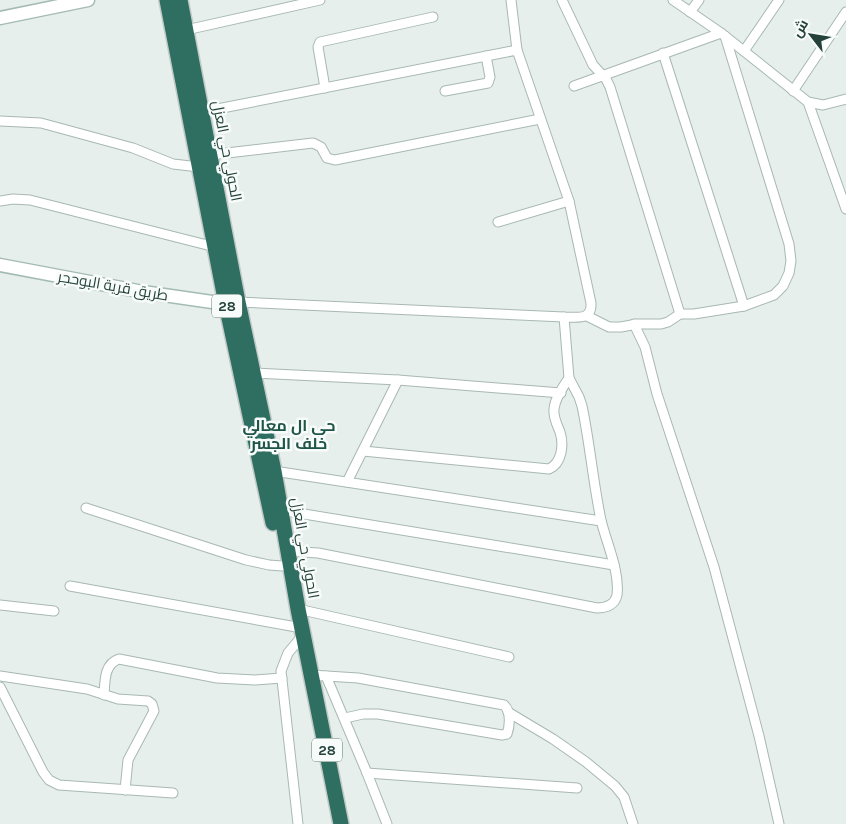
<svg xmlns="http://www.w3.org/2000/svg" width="846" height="824" font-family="Karla,Cairo,sans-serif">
<rect width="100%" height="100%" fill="#e6efeb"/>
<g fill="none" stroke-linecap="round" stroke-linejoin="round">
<g stroke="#a8b8b2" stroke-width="11">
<g id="street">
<polyline points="562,0 593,65 606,79 610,87 680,314"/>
<polyline points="673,0 721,33 808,102 823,105 846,99"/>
<polyline points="690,12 699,0"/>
<polyline points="186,30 320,0"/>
<polyline points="744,51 779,0"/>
<polyline points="663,53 744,306"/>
<polyline points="574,86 721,33"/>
<polyline points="325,88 318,47 320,42 433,17"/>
<polyline points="445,91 488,83 490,77 486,56"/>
<polyline points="793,91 846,12"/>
<polyline points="808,102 846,209"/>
<polyline points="202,112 517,50"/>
<polyline points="0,121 41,123 133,148 173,164 199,167"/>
<polyline points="210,155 313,143 321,147 327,158 335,160 540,119"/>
<polyline points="0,201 13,199 30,200 215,247"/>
<polyline points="498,222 569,201"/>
<path d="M238,302L564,317C577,317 592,321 591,303L569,201L517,50L511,0"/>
<polyline points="587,316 609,327 621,327 637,324 661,324 668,322 680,314 694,314 744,306 774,295 783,286 789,273 791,261 789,244 725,36"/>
<polyline points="634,324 645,347 657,394 714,567 759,736 779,824"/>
<polyline points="253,373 398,380 561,393"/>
<path d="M363,451L549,469C562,463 564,445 560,432C557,424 553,418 554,409C555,398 563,387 569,378"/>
<polyline points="274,471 601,521"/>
<polyline points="347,482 398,380"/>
<polyline points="86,508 246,560 269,565 282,566"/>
<polyline points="280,510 614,565"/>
<path d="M287,551L318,553L597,608C606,608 615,605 617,595C620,571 606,542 601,520C593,482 590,444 582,406L579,397L569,378L564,317"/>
<polyline points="70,586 302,628"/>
<polyline points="0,605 54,611"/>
<polyline points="298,609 509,657"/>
<path d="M311,675L358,678L504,705C511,711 510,726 507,734L502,735L378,714H363L345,718"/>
<polyline points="0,676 87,689 118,699 148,701 152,704 154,711 128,760 125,790"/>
<polyline points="326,676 367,773 387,824"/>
<polyline points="0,687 43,772 49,780 59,785 173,793"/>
<path d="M104,695C105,681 104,664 119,659L217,678L255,680L282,678"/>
<polyline points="508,712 553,739 586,762 615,786 624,797 633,824"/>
<polyline points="367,773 577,788"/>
<polyline points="298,824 281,671 288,653 303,635"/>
</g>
</g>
<g stroke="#a4bbb3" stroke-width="15">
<g id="secondary">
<polyline points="0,18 88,0"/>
<polyline points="0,265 143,292 226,304"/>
</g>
</g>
<g stroke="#c2cac8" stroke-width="18">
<g id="highway">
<polyline points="167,0 226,304 273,523"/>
<polyline points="180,0 238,302 274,471 298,609 341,824"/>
</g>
</g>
<use href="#street" stroke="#fff" stroke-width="9"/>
<use href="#secondary" stroke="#fff" stroke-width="12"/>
<use href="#highway" stroke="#2f6f62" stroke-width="15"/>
</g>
<g text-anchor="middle" stroke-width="5" stroke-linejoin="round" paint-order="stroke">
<g fill="#f7fbf9" stroke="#637a73" stroke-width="1">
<rect x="212" y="294.5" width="30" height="23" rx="4"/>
<rect x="312" y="738.5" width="30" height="23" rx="4"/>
</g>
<g font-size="14" font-weight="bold" fill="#24423a">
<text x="227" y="311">28</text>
<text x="327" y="755">28</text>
</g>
<g font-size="15" fill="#24423a" stroke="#f7fbf9">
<text transform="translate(227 151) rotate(79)" y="5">الحولي حي العزل</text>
<text transform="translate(113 286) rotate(10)" y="5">طريق قرية البوحجر</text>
<text transform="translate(305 548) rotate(80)" y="5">الحولي حي العزل</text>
</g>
<g font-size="16" font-weight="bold" fill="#1f5548" stroke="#f7fbf9">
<text x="289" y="431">حي ال معالي<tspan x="289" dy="18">خلف الجسر</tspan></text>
</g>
</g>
<g transform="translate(811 35) rotate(301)" stroke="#f7fbf9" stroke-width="4" paint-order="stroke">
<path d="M0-4L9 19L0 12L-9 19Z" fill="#24423a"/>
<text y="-8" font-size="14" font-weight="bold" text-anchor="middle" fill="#24423a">ش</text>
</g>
</svg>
